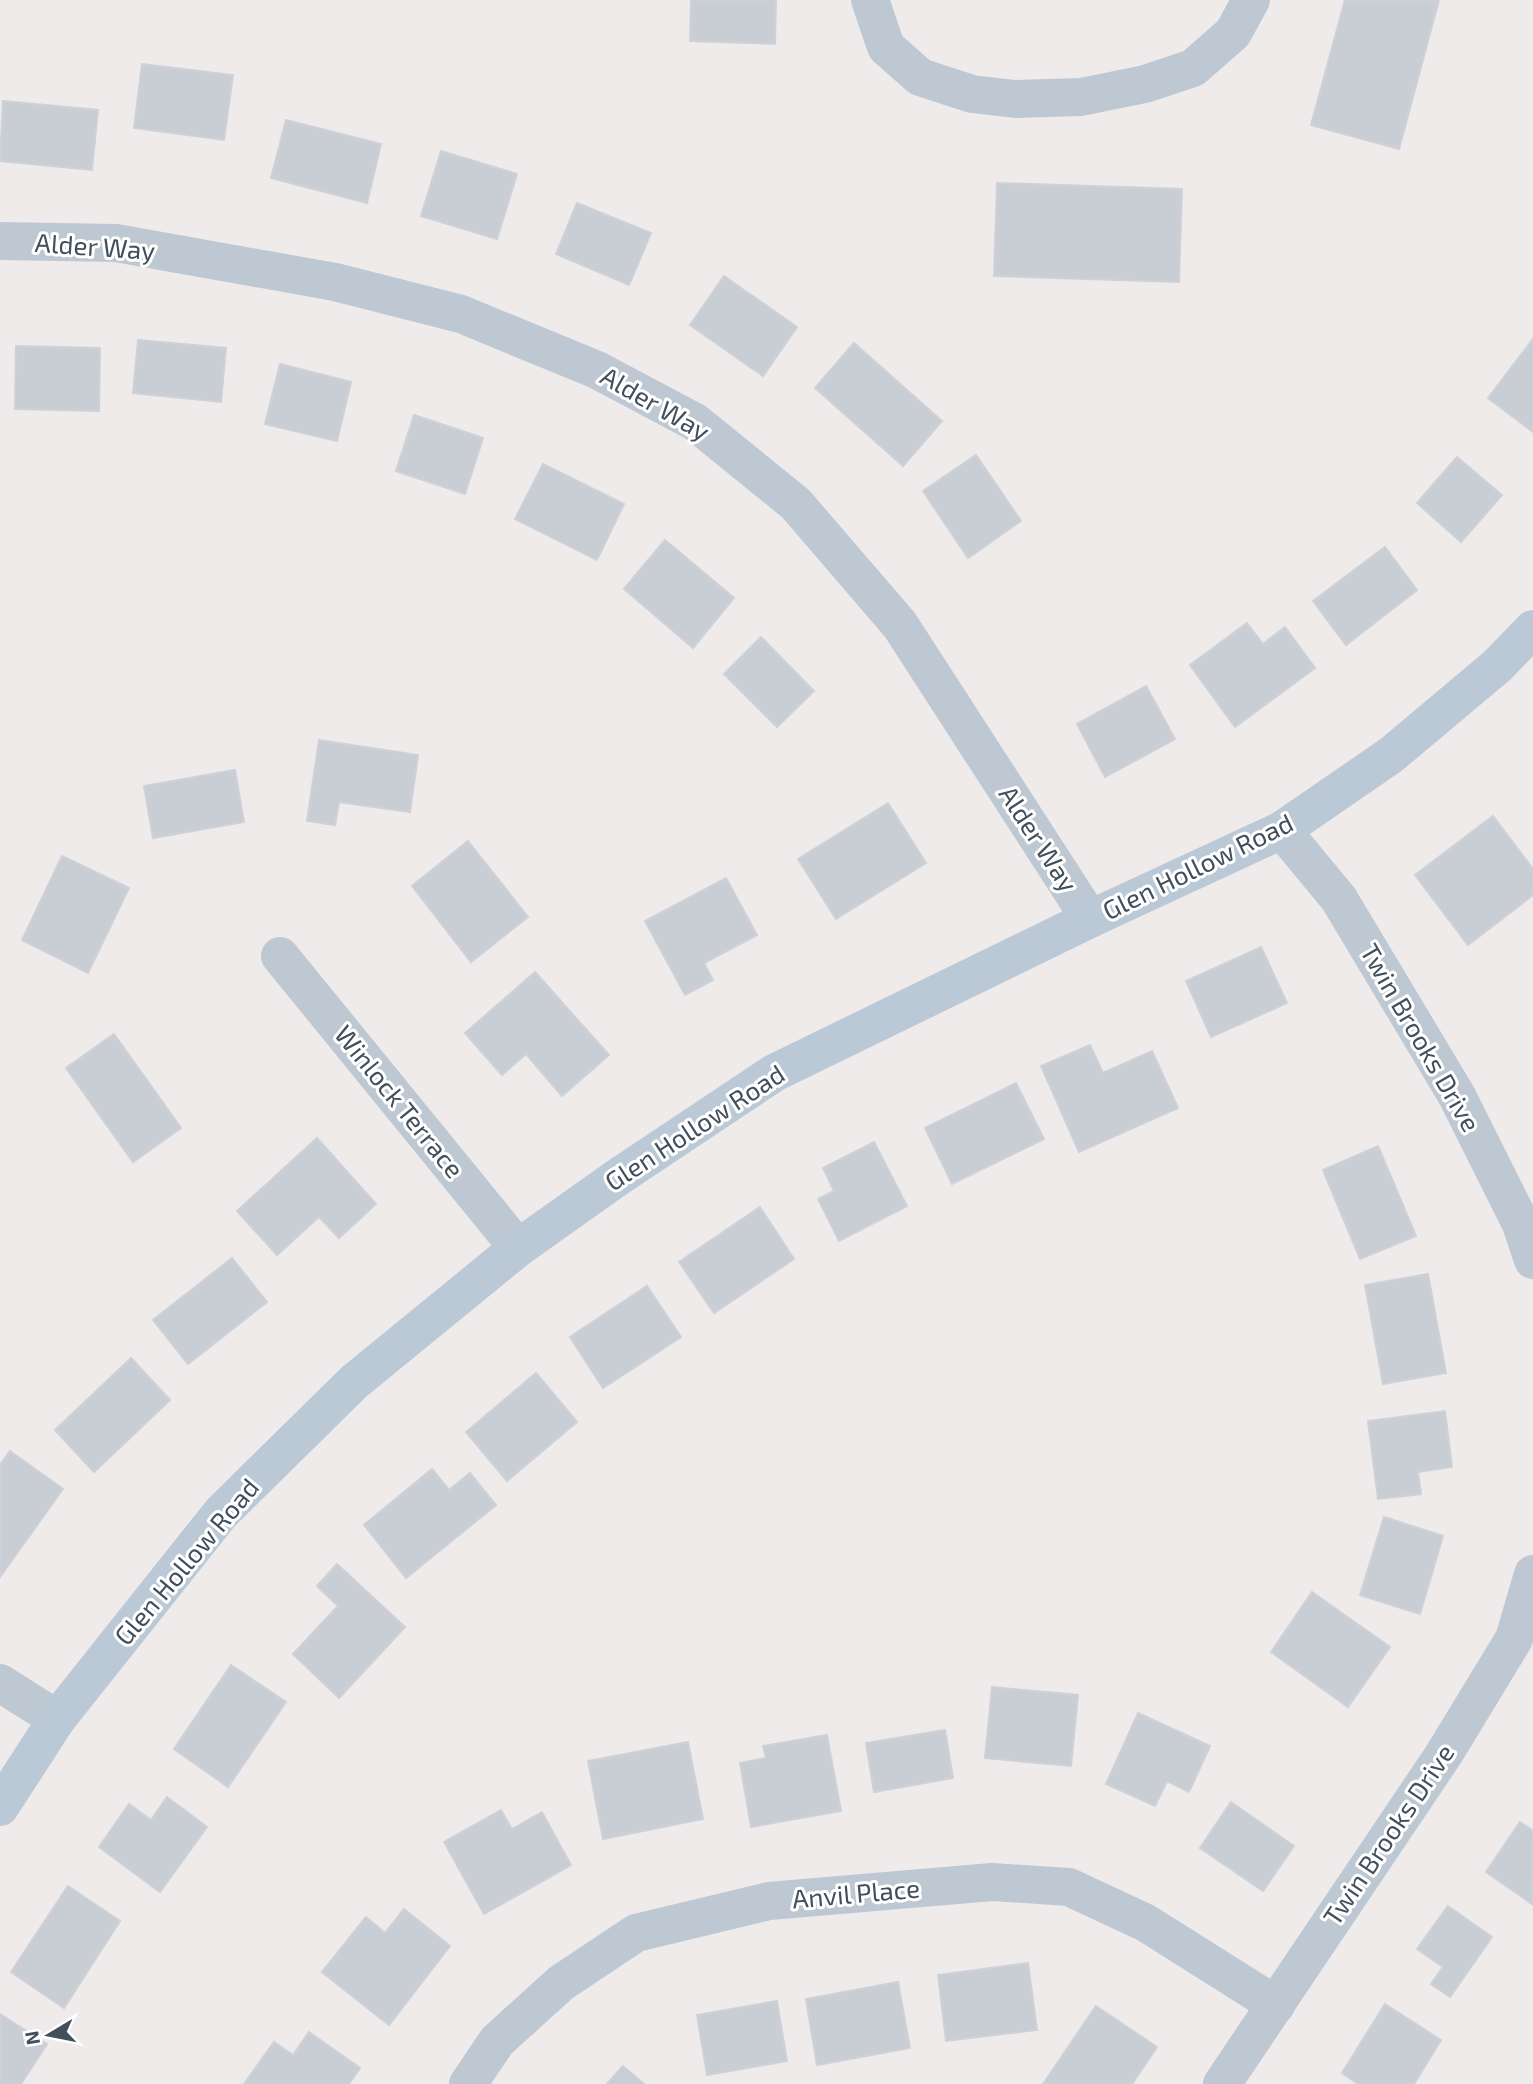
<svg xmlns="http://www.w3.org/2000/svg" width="1533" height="2084" font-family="'Exo 2',sans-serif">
<rect width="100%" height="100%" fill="#efebeb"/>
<g fill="#c9cdd4" stroke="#ced1d8" stroke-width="2">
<polygon points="691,0 776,0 775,44 690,41"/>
<polygon points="1345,0 1439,0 1399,149 1311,125"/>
<polygon points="142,64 233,75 224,140 134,128"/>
<polygon points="3,101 98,110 92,170 0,161"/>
<polygon points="286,120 381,144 367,203 271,178"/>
<polygon points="441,151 517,174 497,239 421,216"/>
<polygon points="997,183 1182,189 1179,282 994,276"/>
<polygon points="577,203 651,233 629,285 556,254"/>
<polygon points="724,276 797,327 763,376 690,325"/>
<polygon points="1533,339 1533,432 1488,398"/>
<polygon points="138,340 226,348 221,402 133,393"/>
<polygon points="854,343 942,421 903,466 815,388"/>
<polygon points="16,346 100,348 99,411 15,409"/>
<polygon points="280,364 351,382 337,441 265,424"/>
<polygon points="414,415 483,438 465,494 396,471"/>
<polygon points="976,455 1021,521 968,558 923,491"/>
<polygon points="1457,457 1502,495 1461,542 1417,503"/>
<polygon points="543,464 624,504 597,560 515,519"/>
<polygon points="665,540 734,598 693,648 624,589"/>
<polygon points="1385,547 1417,590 1346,645 1313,601"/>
<polygon points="1247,623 1263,644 1285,627 1315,668 1235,727 1190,665"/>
<polygon points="761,637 814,691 777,727 724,674"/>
<polygon points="1146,686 1175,739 1105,777 1077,724"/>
<polygon points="319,740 418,755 410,812 339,802 335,825 307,821"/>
<polygon points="235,770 244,822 153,838 144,786"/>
<polygon points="888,803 926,863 836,919 798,859"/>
<polygon points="1493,816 1533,869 1533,895 1468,945 1415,875"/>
<polygon points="468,841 528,917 471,962 412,886"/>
<polygon points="62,856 129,888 88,973 22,940"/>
<polygon points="726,878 757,935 704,963 713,980 685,995 645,921"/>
<polygon points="1261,947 1287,1003 1211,1037 1186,981"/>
<polygon points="535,972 609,1055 562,1096 526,1054 502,1075 465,1033"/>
<polygon points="114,1034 181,1128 133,1162 66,1068"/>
<polygon points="1090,1045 1103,1073 1152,1051 1178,1108 1079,1152 1041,1066"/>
<polygon points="1016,1083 1044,1139 952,1184 925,1128"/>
<polygon points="317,1138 376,1204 339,1238 319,1217 277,1255 237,1211"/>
<polygon points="874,1142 907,1206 839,1241 818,1199 834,1191 823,1168"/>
<polygon points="1378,1146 1416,1236 1360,1259 1323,1170"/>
<polygon points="760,1207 794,1259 714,1313 679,1262"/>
<polygon points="232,1258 267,1302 188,1364 153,1320"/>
<polygon points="1428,1274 1446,1373 1383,1384 1365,1285"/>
<polygon points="647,1286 681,1337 603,1388 570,1337"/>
<polygon points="131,1358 170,1400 94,1472 55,1430"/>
<polygon points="536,1373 577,1422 507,1481 466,1432"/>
<polygon points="1445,1411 1452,1467 1418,1472 1421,1494 1378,1499 1368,1421"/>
<polygon points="10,1451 63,1489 0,1577 0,1465"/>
<polygon points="432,1469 449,1490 470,1473 496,1505 406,1578 364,1525"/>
<polygon points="1384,1517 1443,1536 1420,1614 1360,1595"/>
<polygon points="337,1564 405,1627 339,1698 293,1654 338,1606 317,1586"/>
<polygon points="1312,1592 1390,1647 1348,1707 1271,1652"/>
<polygon points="231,1665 286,1702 228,1787 174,1749"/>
<polygon points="992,1687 1078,1695 1071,1766 985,1758"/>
<polygon points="1138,1713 1210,1746 1189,1792 1167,1781 1155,1806 1106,1784"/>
<polygon points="945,1730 953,1778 874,1792 866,1743"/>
<polygon points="827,1735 841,1811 751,1827 740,1763 766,1758 763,1746"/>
<polygon points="688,1742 703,1819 603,1839 588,1761"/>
<polygon points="167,1797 207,1827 160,1892 99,1847 129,1804 151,1820"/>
<polygon points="1231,1802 1294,1846 1263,1891 1200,1848"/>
<polygon points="501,1810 512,1829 542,1812 571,1865 484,1914 444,1842"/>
<polygon points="1520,1822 1533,1831 1532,1904 1486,1872"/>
<polygon points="68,1886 120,1921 64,2008 11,1972"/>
<polygon points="1448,1906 1492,1937 1450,1997 1431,1984 1443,1967 1417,1949"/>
<polygon points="404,1909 450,1946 389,2025 322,1972 366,1917 385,1933"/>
<polygon points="1028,1963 1037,2030 946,2041 938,1975"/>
<polygon points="898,1982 910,2048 817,2065 806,1999"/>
<polygon points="777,2001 787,2061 707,2075 697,2015"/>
<polygon points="1385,2004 1441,2040 1414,2084 1358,2084 1342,2073"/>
<polygon points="1096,2006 1157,2047 1132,2084 1043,2084"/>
<polygon points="0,2014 47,2044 21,2084 0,2084"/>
<polygon points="309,2032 360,2068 349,2084 244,2084 274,2042 293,2055"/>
<polygon points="623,2066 644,2084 607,2084"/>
</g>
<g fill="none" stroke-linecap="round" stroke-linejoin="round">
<g stroke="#bdc8d3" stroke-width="38">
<polyline points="870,0 886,47 920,77 972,94 1015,99 1081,97 1145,84 1193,68 1233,33 1251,0"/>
<polyline points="0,241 116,243 335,282 461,314 597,370 695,422 796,504 900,625 1090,919"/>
<polyline points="1282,830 1339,899 1457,1096 1521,1224 1533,1260"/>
<polyline points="280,956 518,1248"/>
<polyline points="0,1683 57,1719"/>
<polyline points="468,2084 497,2041 561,1983 636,1933 769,1901 992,1882 1069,1887 1146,1923 1276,2005"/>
<polyline points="1222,2084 1444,1754 1514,1639 1533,1574"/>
</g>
<polyline stroke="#bbc9d7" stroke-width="38" points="0,1807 57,1719 221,1513 354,1382 518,1248 618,1177 774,1073 1090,919 1282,830 1391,755 1497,666 1533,629"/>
</g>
<g text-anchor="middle" stroke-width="6" stroke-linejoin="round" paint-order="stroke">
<g font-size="26" fill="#424f5a" stroke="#fff">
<text transform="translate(95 247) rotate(4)" y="9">Alder Way</text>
<text transform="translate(655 404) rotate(30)" y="9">Alder Way</text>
<text transform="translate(1038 839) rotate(57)" y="9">Alder Way</text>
<text transform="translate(1198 867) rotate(-26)" y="9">Glen Hollow Road</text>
<text transform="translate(1420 1038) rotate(60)" y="9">Twin Brooks Drive</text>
<text transform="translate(399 1102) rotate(51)" y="9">Winlock Terrace</text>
<text transform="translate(695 1128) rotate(-33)" y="9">Glen Hollow Road</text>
<text transform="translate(187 1562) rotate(-50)" y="9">Glen Hollow Road</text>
<text transform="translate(1389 1835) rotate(-56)" y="9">Twin Brooks Drive</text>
<text transform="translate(856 1894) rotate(-5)" y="9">Anvil Place</text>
</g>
</g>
<g transform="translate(49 2035) rotate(260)" stroke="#ffffff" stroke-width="5" paint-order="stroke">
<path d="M0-5L12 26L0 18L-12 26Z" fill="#424f5a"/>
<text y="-10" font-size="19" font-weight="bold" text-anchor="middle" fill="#424f5a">N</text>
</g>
</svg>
